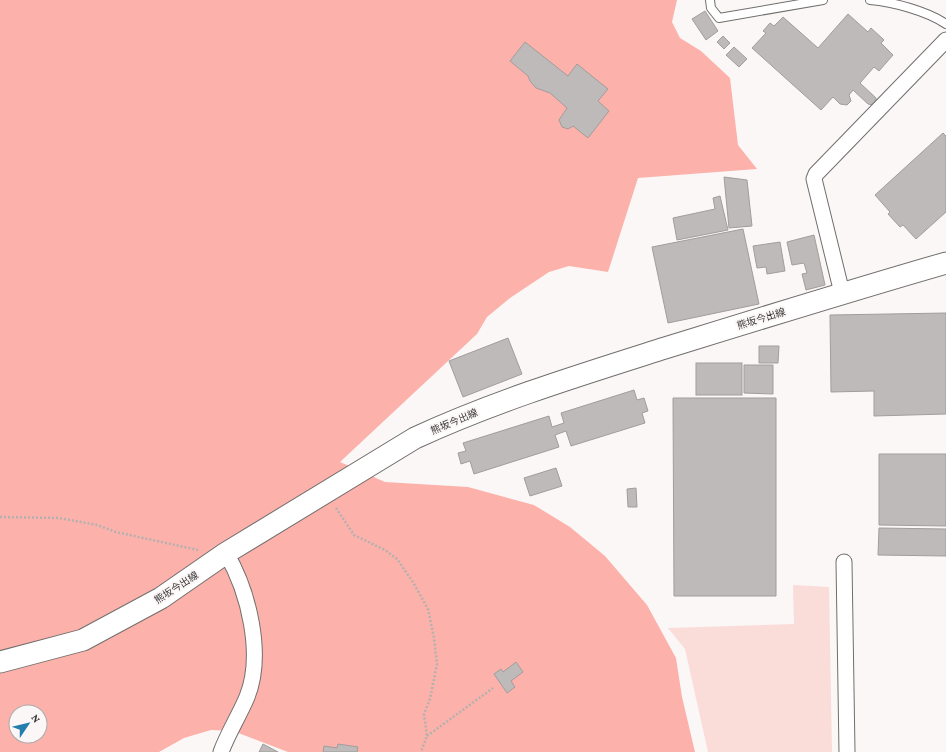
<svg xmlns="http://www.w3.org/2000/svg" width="946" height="752" font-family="'Crimson Pro','Noto Sans JP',serif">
<rect width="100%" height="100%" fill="#fbf7f7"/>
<polygon fill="#fadcd8" points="793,585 829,587 832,752 708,752 685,649 668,628 794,624"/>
<path fill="#fcb2aa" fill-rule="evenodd" d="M0,0H677L672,22L680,38L701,51L730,78L738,145L757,169L638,178L608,272L569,266L549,272L510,298L487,317L477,334L340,462L385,482L468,487L534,505L570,527L605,556L647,605L676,658L682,697L695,752H288L233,731L211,730L184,738L159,752H0ZM16,712H40V736H16Z"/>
<g fill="#bdbab9" stroke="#a19d9d">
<polygon points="705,11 718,31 706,40 692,19"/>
<polygon points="848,14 868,32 871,28 884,40 881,43 893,55 879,71 874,67 860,83 876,98 876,101 873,105 868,104 853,90 849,95 851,101 847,105 840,104 833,97 821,110 752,48 766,33 763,31 770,23 774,26 783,17 818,48"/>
<polygon points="723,36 730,43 724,49 717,42"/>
<polygon points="525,42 568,76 577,64 608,89 598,101 609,111 588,138 573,126 568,129 562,127 559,120 567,108 550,93 536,88 530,81 528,76 510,61"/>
<polygon points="734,47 747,59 739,67 726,55"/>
<polygon points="943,133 946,136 946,212 916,239 903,225 900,227 888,214 890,212 875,195"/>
<polygon points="724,177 747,180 752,226 729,228"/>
<polygon points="720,196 728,230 677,240 673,218 715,209 713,198"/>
<polygon points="743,229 759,304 668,323 652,247"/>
<polygon points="814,235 825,285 806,290 802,274 807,273 804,263 792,265 787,242"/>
<polygon points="780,242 785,271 767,274 766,267 757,268 753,246"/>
<polygon points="946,313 946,414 874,416 874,391 831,392 830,315"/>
<polygon points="508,338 522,374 463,397 449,361"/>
<polygon points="759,346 779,346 778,363 759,363"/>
<rect x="696" y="363" width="46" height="32"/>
<polygon points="744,365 773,365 773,394 744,393"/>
<polygon points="634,390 637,400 644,398 648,411 642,413 645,423 571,446 566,431 555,435 559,447 474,474 470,461 461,464 458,453 466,451 463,443 549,416 552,427 564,423 561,413"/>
<polygon points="673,398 776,398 776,596 674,596"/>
<polygon points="879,454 946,454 946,526 879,525"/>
<polygon points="556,468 562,486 530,496 524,478"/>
<polygon points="636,488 637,507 628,507 627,489"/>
<polygon points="879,528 946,529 946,556 878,555"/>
<polygon points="516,662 523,672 511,681 515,687 507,693 494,674 501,669 503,672"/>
<polygon points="263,744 278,752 259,752"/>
<polygon points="338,744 358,747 357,752 323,752 324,746 337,748"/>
</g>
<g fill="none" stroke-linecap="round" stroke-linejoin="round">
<g stroke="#716e6d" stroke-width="10">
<g id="service">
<polyline points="710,0 711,8 719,18 823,0"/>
<path d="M870,0C893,2 927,11 946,24"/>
</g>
</g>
<g stroke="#716e6d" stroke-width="17">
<g id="minor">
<polyline points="842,293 814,179 816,174 946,40"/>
<polyline points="844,562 847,752"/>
<path d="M221,752C228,733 239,716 247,697C264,655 249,592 226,553"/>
</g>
</g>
<g stroke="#716e6d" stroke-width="23">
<path id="secondary" d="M0,662L83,640L161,598L226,553L415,438C495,401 580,375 665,348C759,319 852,290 946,263"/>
</g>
<g stroke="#b3b0b0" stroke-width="2.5" stroke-dasharray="2 2" stroke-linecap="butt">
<polyline points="336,508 354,535 385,550 397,559 413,582 428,609 434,638 437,664 430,699 424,714 427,736 421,752"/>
<polyline points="0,517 59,518 97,525 116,532 198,550"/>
<polyline points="427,736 493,688"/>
</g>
<use href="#service" stroke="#fff" stroke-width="8"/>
<use href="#minor" stroke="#fff" stroke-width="15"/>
<use href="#secondary" stroke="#fff" stroke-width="21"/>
</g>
<g text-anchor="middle" stroke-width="4" stroke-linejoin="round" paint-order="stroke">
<g font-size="10" fill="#373636" stroke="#fbf7f7">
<text transform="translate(761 318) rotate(-17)" y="4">熊坂今出線</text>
<text transform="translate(454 421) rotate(-23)" y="4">熊坂今出線</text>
<text transform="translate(176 587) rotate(-33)" y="4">熊坂今出線</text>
</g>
</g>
<g transform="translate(28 724) rotate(55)"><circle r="19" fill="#fbf7f7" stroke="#adaaaa"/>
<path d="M0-3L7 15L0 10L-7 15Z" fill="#237eac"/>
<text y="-6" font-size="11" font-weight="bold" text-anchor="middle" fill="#373636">N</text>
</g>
</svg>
